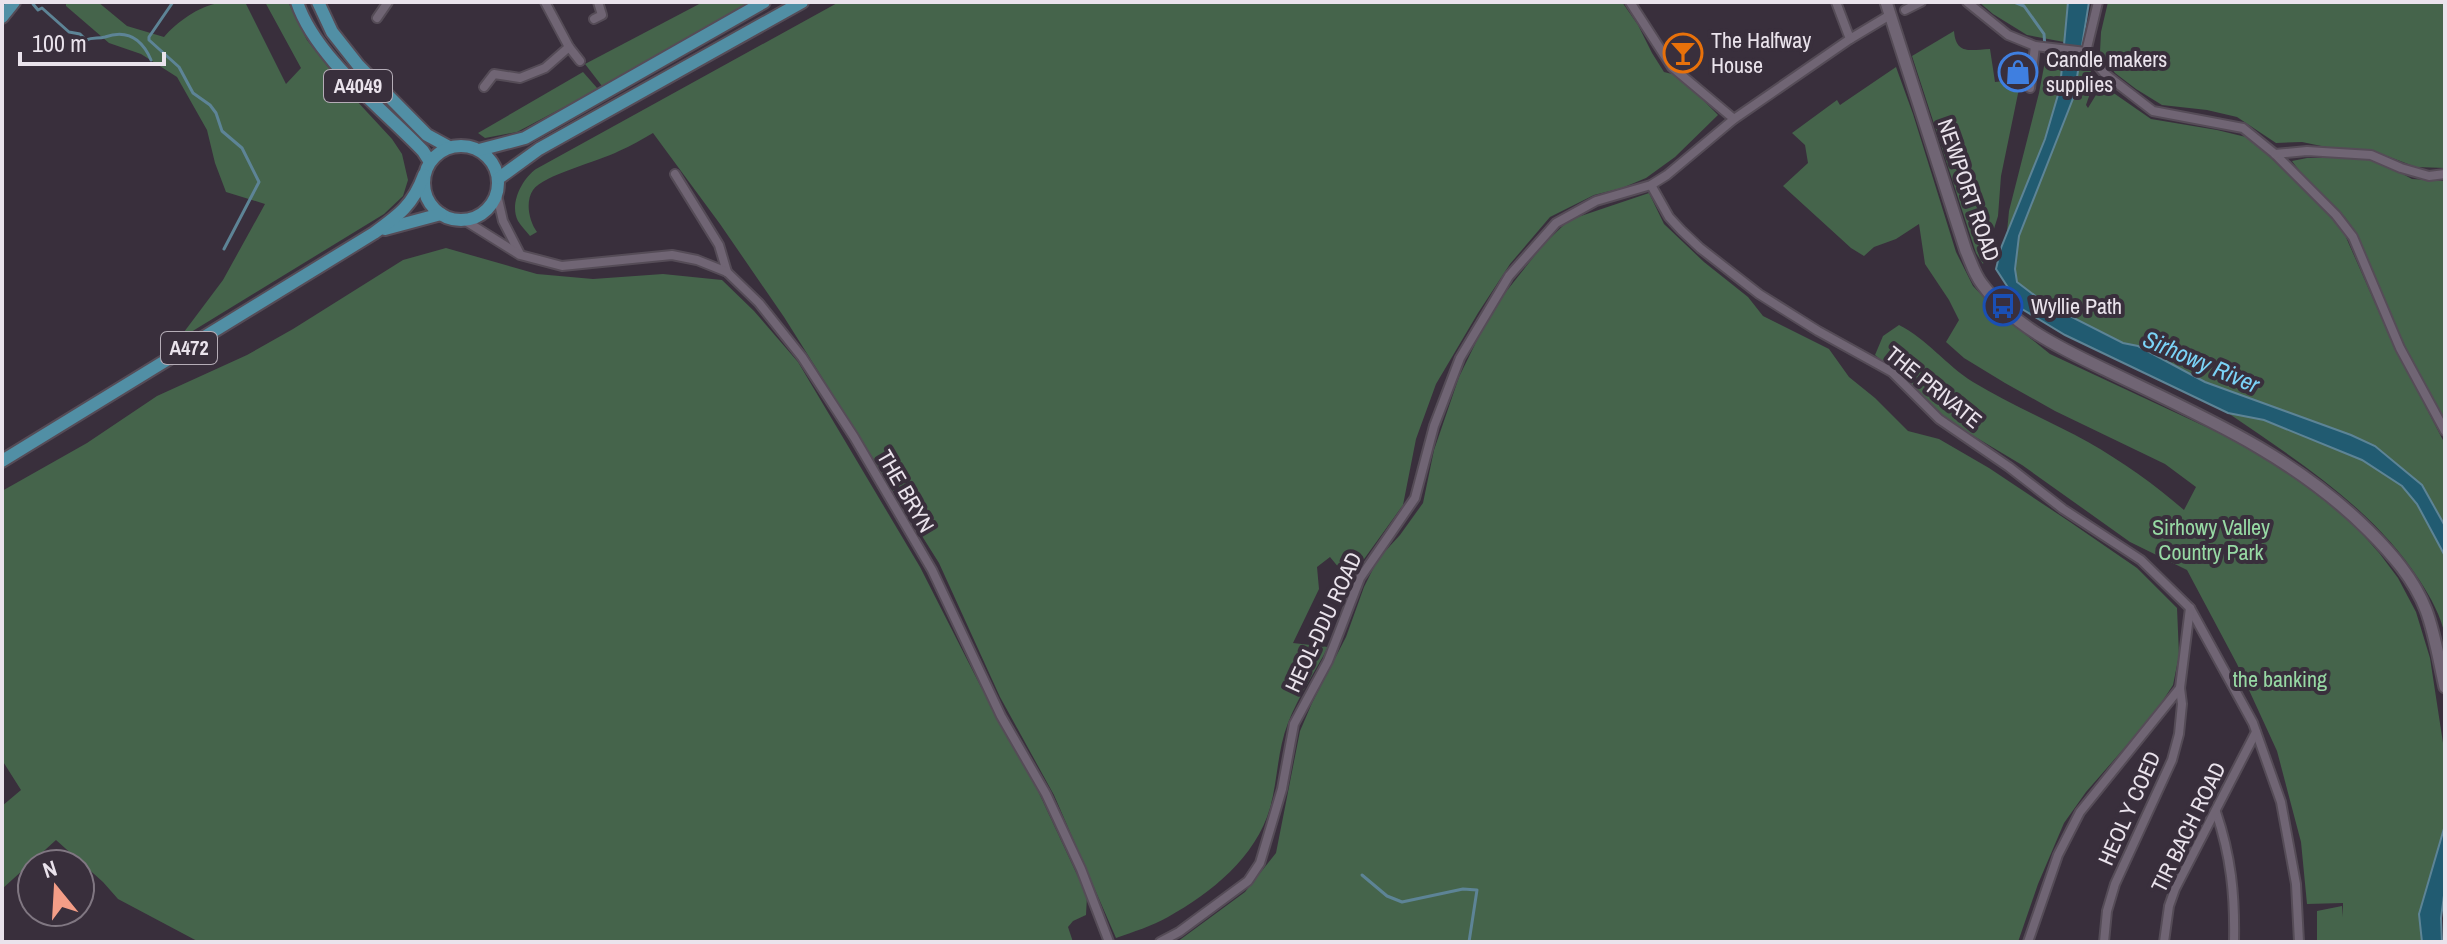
<svg xmlns="http://www.w3.org/2000/svg" width="2447" height="944" font-family="'Archivo Narrow',sans-serif">
<rect width="100%" height="100%" fill="#392f3c"/>
<g fill="#45644b">
<path d="M66,2H98L127,26L164,37C177,22 199,6 219,3C227,1 236,2 245,2L286,84L301,68L265,2H288L307,40L342,85L392,139L402,154L408,180L403,196L384,214L178,340L223,280L265,204L226,192L215,163L207,130L177,77L141,54L109,43L66,6Z"/>
<polygon points="703,2 751,2 602,86 585,64"/>
<path d="M839,2H1622L1638,25L1652,53L1664,72L1676,75L1688,85L1718,115L1675,157L1646,178L1622,188L1594,195L1550,217L1510,264L1478,313L1436,384L1416,439L1403,505L1349,580L1330,557L1317,567L1319,589L1293,643L1328,647C1315,672 1298,697 1288,723C1277,751 1278,780 1270,808C1256,857 1211,893 1168,917C1152,926 1133,932 1116,938L1054,795L1000,697L939,563L784,317L720,224L653,133C642,139 631,146 619,151C600,161 543,175 533,190C525,202 529,221 537,232L530,236C526,231 521,226 518,221C509,204 522,179 536,169Z"/>
<polygon points="1979,2 2068,2 2064,42 2027,35 1993,14"/>
<polygon points="2108,2 2445,2 2445,168 2416,167 2371,150 2331,148 2302,142 2276,143 2237,117 2207,110 2162,105 2136,89 2115,73 2100,52 2101,32"/>
<path d="M1954,31C1956,55 1970,50 1990,49L1995,82L2021,79L2001,176L1998,216L1983,264L1976,253L1912,56Z"/>
<polygon points="2046,56 2063,57 2060,88 2045,139 2007,232 2009,211 2039,93"/>
<polygon points="2079,59 2084,59 2095,79 2086,105 2088,108 2102,85 2151,119 2217,130 2250,138 2324,209 2345,235 2393,344 2445,444 2445,526 2422,485 2375,446 2351,435 2205,382 2138,346 2123,343 2046,304 2017,282 2015,269 2019,236 2074,96"/>
<path d="M1896,67L1913,114L1956,252L1973,286L2000,314L2050,354L2249,447L2282,468L2350,520L2380,554L2398,578L2416,612L2430,658L2445,756V825L2419,914L2422,942H2317V911L2342,906L2343,917V903L2307,904L2301,842L2277,751L2237,664L2187,570L2130,542L2022,465L1942,417L1924,401L1909,383L1875,355L1883,336L1899,325C1927,339 1946,365 1973,382C2009,404 2050,421 2088,442C2123,462 2154,484 2184,510L2196,487L2165,464L2055,411L2005,383L1964,358L1946,342L1959,320L1949,300L1925,264L1919,224L1896,239L1874,247L1864,256L1851,248L1783,186L1808,163L1805,145L1792,133L1837,100L1840,105Z"/>
<polygon points="583,72 598,89 517,132 485,138 478,133"/>
<path d="M2307,158H2364L2380,162L2412,179L2445,181V421C2424,380 2401,341 2382,300C2371,277 2367,252 2354,230C2338,203 2310,187 2292,161Z"/>
<polygon points="1649,193 1664,224 1704,262 1748,297 1763,316 1829,349 1849,377 1875,398 1908,431 1939,439 1989,468 2070,522 2137,568 2177,608 2179,655 2173,685 2154,714 2086,792 2064,823 2038,884 2018,942 1177,942 1245,892 1276,853 1300,731 1312,703 1346,637 1364,587 1378,559 1400,535 1423,503 1434,450 1459,377 1480,334 1505,293 1543,245 1569,220"/>
<polygon points="446,248 537,274 593,279 663,274 722,280 754,311 798,362 920,567 981,687 1032,778 1087,896 1086,915 1073,921 1068,927 1073,942 199,942 118,899 103,882 56,840 2,889 2,806 21,790 2,760 2,491 87,443 157,396 247,355 293,329 403,260"/>
<path d="M2228,413L2264,420L2363,460L2402,486L2417,504L2445,556V636C2441,616 2431,598 2420,581C2372,507 2299,462 2228,413Z"/>
</g>
<g fill="#215b71" stroke="#5d8496" stroke-width="2">
<polygon points="2068,2 2089,2 2074,96 2019,236 2015,269 2017,282 2046,304 2123,343 2138,346 2205,382 2351,435 2375,446 2422,485 2445,526 2445,556 2417,504 2402,486 2362,460 2264,420 2228,413 2065,335 2022,309 1996,269 2001,248 2045,139 2060,88"/>
<polygon points="2445,825 2445,888 2441,918 2442,942 2422,942 2419,914"/>
</g>
<g fill="none" stroke-linecap="round" stroke-linejoin="round">
<g stroke="#5d8496" stroke-width="3">
<polyline points="173,2 149,37 149,40 179,67 193,93 210,105 216,113 222,131 242,148 259,182 224,249"/>
<polyline points="2014,2 2024,6 2044,34 2046,61"/>
<path d="M33,4L38,10L42,8L69,32L80,34L86,40C93,37 98,39 105,37C128,29 142,39 151,60"/>
<polyline points="1362,875 1387,896 1402,902 1463,889 1477,890 1469,942"/>
</g>
<g stroke="#554c57" stroke-width="12">
<g id="street">
<polyline points="545,2 569,47 580,61"/>
<polyline points="1630,2 1672,67 1734,119"/>
<polyline points="1836,2 1850,39"/>
<polyline points="1967,2 2008,35 2035,46 2086,52 2105,74 2153,111 2243,128 2275,154 2336,215 2353,237 2400,348 2445,431"/>
<polyline points="1905,10 1921,2"/>
<polyline points="377,18 388,2"/>
<polyline points="594,19 602,15 598,2"/>
<polyline points="2086,52 2098,2"/>
<polyline points="484,87 494,74 520,78 545,68 569,47"/>
<polyline points="2030,88 2035,46"/>
<polyline points="2275,154 2307,151 2371,155 2401,168 2429,176 2445,174"/>
<polyline points="675,174 719,245 727,272"/>
<polyline points="1651,185 1669,217 1681,230 1700,248 1759,294 1818,331 1892,372 1939,419 2009,467 2063,509 2141,560 2190,608 2253,723 2281,802 2296,884 2299,942"/>
<polyline points="497,195 503,221 520,254"/>
<polyline points="464,220 520,255 562,266 672,255 697,260 727,272 759,303 802,357 854,437 932,570 1001,716 1046,794 1081,869 1109,942"/>
<path d="M2216,812C2231,856 2235,895 2234,942"/>
<polyline points="1160,942 1179,932 1248,881 1260,863 1282,789 1294,724 1328,661 1360,578 1415,498 1434,426 1460,358 1509,276 1556,223 1596,201 1651,185 1667,175 1734,119 1850,39 1890,15"/>
<polyline points="2028,942 2058,855 2080,812 2180,688"/>
<polyline points="2104,942 2107,911 2115,884 2172,760 2179,734 2182,704 2180,688 2190,608"/>
<polyline points="2164,942 2169,906 2175,889 2256,732"/>
</g>
</g>
<g stroke="#554c57" stroke-width="15">
<path id="secondary" d="M1886,2L1966,251C1971,262 1974,274 1982,284C2011,325 2062,349 2106,370C2201,416 2293,455 2369,531C2392,554 2414,579 2426,610C2435,634 2439,661 2445,687"/>
</g>
<g stroke="#554c57" stroke-width="16">
<g id="primary">
<path d="M297,2C315,57 383,109 423,151L430,162"/>
<polyline points="318,2 332,32 358,65 427,135 449,147"/>
<polyline points="2,17 14,2"/>
<circle cx="461" cy="183" r="37"/>
<polyline points="479,150 525,138 764,2"/>
<polyline points="499,178 539,149 802,2"/>
<polyline points="385,229 441,214"/>
<path d="M2,461L374,233C399,215 413,205 424,175"/>
</g>
</g>
<use href="#street" stroke="#706574" stroke-width="8"/>
<use href="#secondary" stroke="#706574" stroke-width="11"/>
<use href="#primary" stroke="#518fa5" stroke-width="12"/>
</g>
<defs>
<g id="bar-ring" transform="scale(2)"><circle r="9.5" fill="#392f3c" stroke="#e8710a" stroke-width="1.5"/><path d="M-6-5H6L.8 .8V4.5H3.5V6h-7V4.5H-.8V.8Z" fill="#e8710a"/></g>
<g id="shop-ring" transform="scale(2)"><circle r="9.5" fill="#392f3c" stroke="#3f7fe0" stroke-width="1.5"/><path d="M-5-2.5h2.3a2.7 3.5 0 0 1 5.4 0H5L5.5 6h-11ZM-1.5-2.5h3a1.5 2.3 0 0 0-3 0Z" fill="#3f7fe0"/></g>
<g id="bus-ring" transform="scale(2)"><circle r="9.5" fill="#392f3c" stroke="#1a4fb4" stroke-width="1.5"/><path d="M-5-6H5V4H4V6H2V4H-2V6H-4V4H-5ZM-3.5-4V0h7V-4ZM-3.5 1.2v1.5H-2V1.2ZM2 1.2v1.5H3.5V1.2Z" fill="#1a4fb4"/></g>
</defs>
<g fill-rule="evenodd">
<use href="#bar-ring" x="1683" y="53"/>
<use href="#shop-ring" x="2018" y="72"/>
<use href="#bus-ring" x="2003" y="306"/>
</g>
<g text-anchor="middle" stroke-width="8" stroke-linejoin="round" paint-order="stroke">
<g fill="#392f3c" stroke="#b5adb7" stroke-width="2">
<rect x="324" y="70" width="68" height="32" rx="6"/>
<rect x="161" y="332" width="56" height="32" rx="6"/>
</g>
<g font-size="20" font-weight="bold" fill="#eae3ec">
<text x="358" y="93">A4049</text>
<text x="189" y="355">A472</text>
</g>
<g font-size="22" fill="#eae3ec" stroke="#392f3c" text-anchor="start">
<text x="1711" y="48">The Halfway<tspan x="1711" dy="25">House</tspan></text>
<text x="2046" y="67">Candle makers<tspan x="2046" dy="25">supplies</tspan></text>
<text x="2031" y="314">Wyllie Path</text>
</g>
<g font-size="22" fill="#eae3ec" stroke="#392f3c">
<text transform="translate(1969 190) rotate(71)" y="8">NEWPORT ROAD</text>
<text transform="translate(1934 387) rotate(39)" y="8">THE PRIVATE</text>
<text transform="translate(906 491) rotate(60)" y="8">THE BRYN</text>
<text transform="translate(1323 622) rotate(-65)" y="8">HEOL-DDU ROAD</text>
<text transform="translate(2129 808) rotate(-66)" y="8">HEOL Y COED</text>
<text transform="translate(2188 827) rotate(-64)" y="8">TIR BACH ROAD</text>
</g>
<g font-size="22" fill="#97d9a4" stroke="#392f3c">
<text x="2211" y="535">Sirhowy Valley<tspan x="2211" dy="25">Country Park</tspan></text>
<text x="2280" y="687">the banking</text>
</g>
<g font-size="24" font-style="italic" fill="#7bd3f7" stroke="#392f3c">
<text transform="translate(2201 362) rotate(23)" y="8">Sirhowy River</text>
</g>
</g>
<rect width="2447" height="944" fill="none" stroke="#eae3ec" stroke-width="8"/>
<g transform="translate(56 888) rotate(342)"><circle r="38" fill="#392f3c" stroke="#807782" stroke-width="2"/>
<path d="M0-6L14 30L0 20L-14 30Z" fill="#f49e87"/>
<text y="-12" font-size="22" font-weight="bold" text-anchor="middle" fill="#eae3ec">N</text>
</g>
<path d="M20 52v12h144v-12" fill="none" stroke="#eae3ec" stroke-width="4"/>
<text x="32" y="52" font-size="24" fill="#eae3ec" stroke="#392f3c" stroke-width="6" paint-order="stroke">100 m</text>
</svg>
